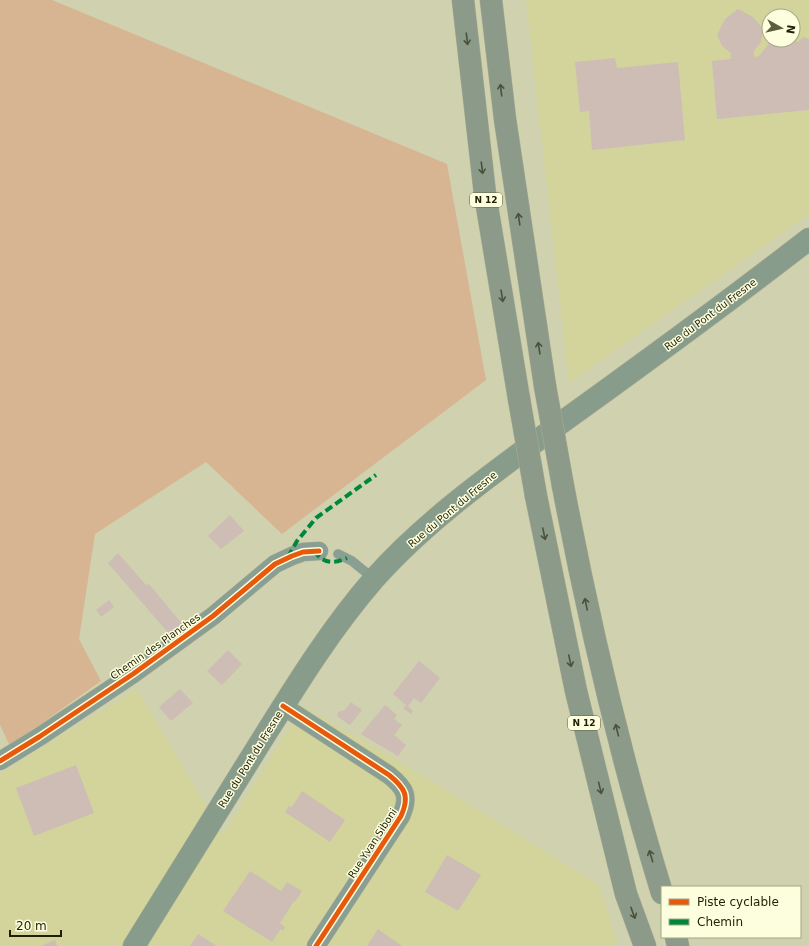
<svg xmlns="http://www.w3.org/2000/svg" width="809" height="946" font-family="'DejaVu Sans',sans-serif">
<rect width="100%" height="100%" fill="#d0d1ae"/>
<g fill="#d2d49c" fill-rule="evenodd">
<path d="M526,0H809V214L569,383ZM769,16H793V40H769Z"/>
<polygon points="137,689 223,835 303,706 408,767 599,885 618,946 0,946 0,774"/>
</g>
<polygon fill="#d7b592" points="0,0 52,0 447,164 486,380 282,534 206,462 95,534 79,639 101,681 10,746 0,725"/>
<g fill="#cdbdb5">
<polygon points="738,9 753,17 763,29 761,42 754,51 754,57 759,56 772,40 782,44 786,40 792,40 798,42 803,37 809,39 809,110 717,119 712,61 731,59 731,53 722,46 717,35 725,19"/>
<polygon points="615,58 617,68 678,62 685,140 592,150 589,111 580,112 575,62"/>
<polygon points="230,515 244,531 221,549 208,536"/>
<polygon points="118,553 146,585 149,584 183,625 170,635 108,563"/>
<polygon points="109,600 114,607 101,617 96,610"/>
<polygon points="228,650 242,664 222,685 207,671"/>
<polygon points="419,661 440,678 421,703 414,698 408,706 413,711 411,714 403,708 406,705 393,694"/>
<polygon points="180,689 193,703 171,721 159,707"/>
<polygon points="351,702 362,710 350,725 338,717 337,715 338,712 345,710"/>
<polygon points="385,705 397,715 394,719 402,725 394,735 406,745 398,756 361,734"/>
<polygon points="76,765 94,813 34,836 16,788"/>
<polygon points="302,791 345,820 330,842 285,812 289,806 292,807"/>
<polygon points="447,855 481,875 458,911 425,892"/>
<polygon points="250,871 281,891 287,882 302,891 295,902 294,901 280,923 285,927 283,931 281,929 272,942 223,911"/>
<polygon points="378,929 402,946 367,946"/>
<polygon points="198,934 217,946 190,946"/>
<polygon points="55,940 57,946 41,946"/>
</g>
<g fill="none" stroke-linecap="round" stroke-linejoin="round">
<g stroke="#aeae92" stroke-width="10">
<polyline id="lane" points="338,554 352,561 374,579"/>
</g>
<g stroke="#aeae92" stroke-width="19">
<g id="street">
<path d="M283,706L389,775C405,788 410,796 401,816L316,946"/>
<polyline points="0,761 39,737 133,674 213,616 275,564 292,556 303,552 319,551"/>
</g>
</g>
<g stroke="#aeae92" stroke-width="23">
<path id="secondary" d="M134,946C174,881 214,816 255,751C292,692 328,632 374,579C428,518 499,469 565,420C647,361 729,301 809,239"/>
</g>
<g stroke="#aeae92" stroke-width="23">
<g id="highway">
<polyline points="463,0 485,194 519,399"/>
<polyline points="491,0 505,119 545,386"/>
<path d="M563,486C589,623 621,759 662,893"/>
<polyline points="536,496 576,691 626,894 645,946"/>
<polyline points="676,937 678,946"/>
</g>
</g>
<use href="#lane" stroke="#899f93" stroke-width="9"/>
<use href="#street" stroke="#899f93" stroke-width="18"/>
<use href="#secondary" stroke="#889c8c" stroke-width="22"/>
<use href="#highway" stroke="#8c9b89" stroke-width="22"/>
<g stroke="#aeae92" stroke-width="23" stroke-linecap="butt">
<g id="highway-bridge">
<polyline points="545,386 563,486"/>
<polyline points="519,399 536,496"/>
</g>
</g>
<use href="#highway-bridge" stroke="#8c9b89" stroke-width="22"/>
<g stroke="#00873e" stroke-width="4" stroke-dasharray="8 4" stroke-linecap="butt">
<path d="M314,551C324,564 333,564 347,558"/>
<polyline points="288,557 297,541 316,518 376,475"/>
</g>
<g stroke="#fdfede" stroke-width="8">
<g id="cycleway">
<path d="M283,706L389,775C405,788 410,796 401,816L316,946"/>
<polyline points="0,761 39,737 133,674 213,616 275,564 292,556 303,552 319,551"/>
</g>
</g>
<use href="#cycleway" stroke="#e8590c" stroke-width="5"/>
</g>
<defs><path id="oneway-shaft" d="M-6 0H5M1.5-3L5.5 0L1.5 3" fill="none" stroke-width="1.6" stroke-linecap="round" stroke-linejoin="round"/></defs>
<g stroke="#4b513a">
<use href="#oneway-shaft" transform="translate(467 39) rotate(83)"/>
<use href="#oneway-shaft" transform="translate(501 90) rotate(-97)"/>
<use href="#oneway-shaft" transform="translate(482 168) rotate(83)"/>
<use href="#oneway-shaft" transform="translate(519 219) rotate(-98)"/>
<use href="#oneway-shaft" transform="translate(502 296) rotate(81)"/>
<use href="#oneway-shaft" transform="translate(539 348) rotate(-99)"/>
<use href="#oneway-shaft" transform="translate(544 534) rotate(78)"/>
<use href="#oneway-shaft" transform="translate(586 604) rotate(-102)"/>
<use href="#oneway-shaft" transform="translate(570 661) rotate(78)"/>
<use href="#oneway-shaft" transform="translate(617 730) rotate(-104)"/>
<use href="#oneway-shaft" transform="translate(600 788) rotate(76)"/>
<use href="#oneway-shaft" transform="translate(651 856) rotate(-106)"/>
<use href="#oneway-shaft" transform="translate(633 913) rotate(70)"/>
</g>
<g text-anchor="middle" stroke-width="3" stroke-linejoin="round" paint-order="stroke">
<g fill="#fdfede" stroke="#626246" stroke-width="1">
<rect x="470" y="193" width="32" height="14" rx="3"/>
<rect x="568" y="716" width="32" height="14" rx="3"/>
</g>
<g font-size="9" font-weight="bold" fill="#1f1f05">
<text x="486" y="203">N 12</text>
<text x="584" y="726">N 12</text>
</g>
<g font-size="10" fill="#1f1f05" stroke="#fdfede">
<text transform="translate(710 314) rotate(-37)" y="4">Rue du Pont du Fresne</text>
<text transform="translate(452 509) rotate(-40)" y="4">Rue du Pont du Fresne</text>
<text transform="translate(155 646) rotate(-35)" y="4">Chemin des Planches</text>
<text transform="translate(250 759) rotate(-58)" y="4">Rue du Pont du Fresne</text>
<text transform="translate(372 843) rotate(-57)" y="4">Rue Yvan Siboni</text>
</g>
</g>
<rect x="661" y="886" width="140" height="52" fill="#fdfede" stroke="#a4a587"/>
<rect x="669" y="899" width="20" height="6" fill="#e8590c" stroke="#a4a587"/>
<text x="697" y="906" font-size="12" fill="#1f1f05">Piste cyclable</text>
<rect x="669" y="919" width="20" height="6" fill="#00873e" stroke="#a4a587"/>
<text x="697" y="926" font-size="12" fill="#1f1f05">Chemin</text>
<g transform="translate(781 28) rotate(98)"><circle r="19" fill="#fdfede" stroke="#a4a587"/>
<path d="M0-3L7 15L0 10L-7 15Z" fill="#5d5d40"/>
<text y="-6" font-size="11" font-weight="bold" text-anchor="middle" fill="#1f1f05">N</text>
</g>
<path d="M10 930v6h51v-6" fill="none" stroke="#1f1f05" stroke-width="2"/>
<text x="16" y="930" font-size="12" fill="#1f1f05" stroke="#fdfede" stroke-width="3" paint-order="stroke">20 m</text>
</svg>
